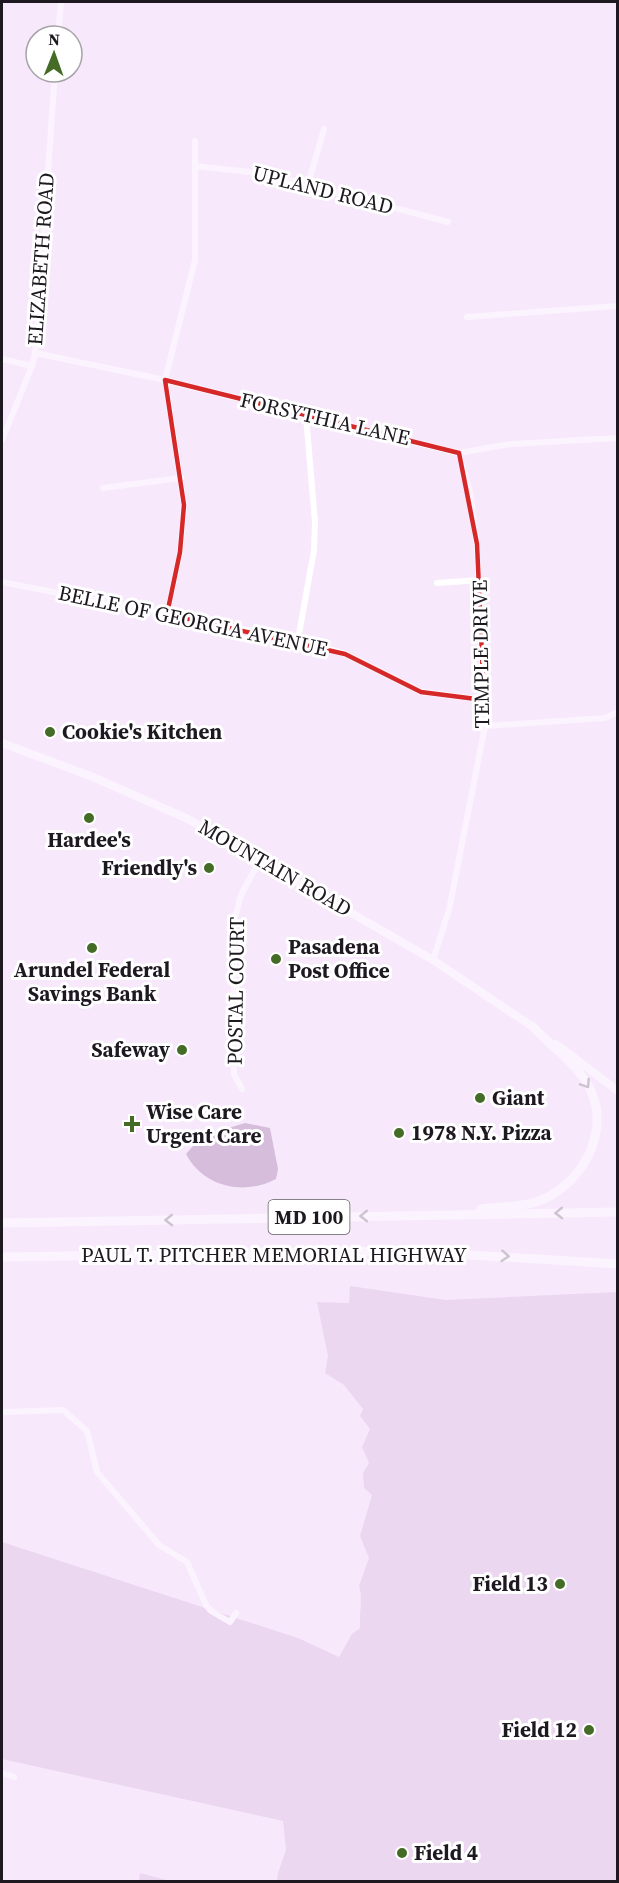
<svg xmlns="http://www.w3.org/2000/svg" width="619" height="1883" font-family="'Source Serif 4',serif">
<rect width="100%" height="100%" fill="#f7e9fb"/>
<g fill="#dec0e5">
<path d="M350,1286L446,1300L617,1292V1881H277L278,1873L286,1850L283,1821L2,1759V1542L298,1638L339,1657L352,1634L360,1628C359,1616 363,1595 359,1586L369,1558L360,1536L372,1495L364,1488L363,1473L369,1463L362,1447L370,1429L360,1416L363,1409L344,1385L325,1373L328,1356L317,1302L349,1303Z"/>
<polygon points="140,1873 170,1881 139,1881"/>
</g>
<path fill="#aa88b3" d="M245,1123L270,1128L278,1169L276,1179C244,1196 203,1187 186,1154L202,1136Z"/>
<g fill="none" stroke-linecap="round" stroke-linejoin="round">
<g stroke="#fff" stroke-width="6">
<polyline points="58,36 61,2"/>
<polyline points="196,166 267,174 448,222"/>
<polyline points="308,184 324,129"/>
<polyline points="467,317 618,306"/>
<polyline points="35,353 165,380 459,453 510,444 618,438"/>
<polyline points="2,359 32,366"/>
<polyline points="2,440 32,366 35,353 55,72"/>
<polyline points="103,488 181,478"/>
<polyline points="2,582 298,640 345,654 421,692 484,700"/>
<polyline points="437,583 480,580"/>
<polyline points="167,614 180,552 184,505 165,380 195,260 195,141"/>
<polyline points="298,640 314,550 315,522 306,416"/>
<polyline points="485,726 605,718 618,712"/>
<polyline points="433,960 449,910 485,726 477,544 470,492 459,453"/>
<polyline points="242,1089 234,1074 234,921 241,895 260,860"/>
<polyline points="2,1412 63,1410 87,1431 97,1472 159,1545 187,1562 206,1605 211,1611 230,1622 236,1613"/>
<polyline points="2,1773 14,1777"/>
</g>
<g stroke="#fff" stroke-width="8">
<polyline points="2,743 93,777 188,819 433,960 536,1029"/>
<polyline points="556,1044 618,1091"/>
</g>
<g stroke="#fff" stroke-width="9">
<path d="M481,1209C499,1207 518,1207 536,1202C579,1188 611,1135 591,1091C580,1066 550,1045 532,1026"/>
<polyline points="2,1223 618,1212"/>
<polyline points="2,1257 404,1251 618,1264"/>
</g>
</g>
<defs><path id="oneway-chevron" d="M-2-3.5L2.5 0L-2 3.5" fill="none" stroke-width="1.6" stroke-linecap="round" stroke-linejoin="round" transform="scale(1.5)"/></defs>
<g stroke="#9a989b">
<use href="#oneway-chevron" transform="translate(586 1084) rotate(57)"/>
<use href="#oneway-chevron" transform="translate(559 1213) rotate(179)"/>
<use href="#oneway-chevron" transform="translate(364 1216) rotate(179)"/>
<use href="#oneway-chevron" transform="translate(169 1220) rotate(179)"/>
<use href="#oneway-chevron" transform="translate(505 1256) rotate(4)"/>
</g>
<path d="M0 0H619V1883H0ZM165,380L459,453L477,544L484,700L421,692L345,654L167,614L180,552L184,505Z" fill="#f7e9fb" fill-opacity=".55" fill-rule="evenodd"/>
<path fill="none" stroke="#d62828" stroke-width="4.5" stroke-linejoin="round" d="M165,380L459,453L477,544L484,700L421,692L345,654L167,614L180,552L184,505Z"/>
<g fill="#446c27" stroke="#fff" stroke-width="2">
<circle cx="50" cy="732" r="6"/>
<circle cx="89" cy="818" r="6"/>
<circle cx="209" cy="868" r="6"/>
<circle cx="92" cy="948" r="6"/>
<circle cx="276" cy="959" r="6"/>
<circle cx="182" cy="1050" r="6"/>
<circle cx="480" cy="1098" r="6"/>
<path d="M129 1115h6v6h6v6h-6v6h-6v-6h-6v-6h6z"/>
<circle cx="399" cy="1133" r="6"/>
<circle cx="560" cy="1584" r="6"/>
<circle cx="589" cy="1730" r="6"/>
<circle cx="402" cy="1853" r="6"/>
</g>
<g text-anchor="middle" stroke-width="6" stroke-linejoin="round" paint-order="stroke">
<rect fill="#fff" stroke="#625e63" stroke-width="1.5" x="268.5" y="1200" width="81" height="34" rx="4.5"/>
<g font-size="20" font-weight="bold" fill="#1e1920">
<text x="309" y="1224">MD 100</text>
</g>
<g font-size="21" fill="#1e1920" stroke="#fff">
<text transform="translate(323 190) rotate(14)" y="7">UPLAND ROAD</text>
<text transform="translate(41 259) rotate(-86)" y="7">ELIZABETH ROAD</text>
<text transform="translate(325 419) rotate(13)" y="7">FORSYTHIA LANE</text>
<text transform="translate(193 621) rotate(12)" y="7">BELLE OF GEORGIA AVENUE</text>
<text transform="translate(481 654) rotate(-91)" y="7">TEMPLE DRIVE</text>
<text transform="translate(275 868) rotate(30)" y="7">MOUNTAIN ROAD</text>
<text transform="translate(236 991) rotate(-89)" y="7">POSTAL COURT</text>
<text x="274" y="1262">PAUL T. PITCHER MEMORIAL HIGHWAY</text>
</g>
<g font-size="21" font-weight="bold" fill="#1e1920" stroke="#fff" text-anchor="start">
<text x="62" y="739">Cookie's Kitchen</text>
<text x="89" y="847" text-anchor="middle">Hardee's</text>
<text x="197" y="875" text-anchor="end">Friendly's</text>
<text x="288" y="954">Pasadena<tspan x="288" dy="24">Post Office</tspan></text>
<text x="92" y="977" text-anchor="middle">Arundel Federal<tspan x="92" dy="24">Savings Bank</tspan></text>
<text x="170" y="1057" text-anchor="end">Safeway</text>
<text x="492" y="1105">Giant</text>
<text x="146" y="1119">Wise Care<tspan x="146" dy="24">Urgent Care</tspan></text>
<text x="411" y="1140">1978 N.Y. Pizza</text>
<text x="548" y="1591" text-anchor="end">Field 13</text>
<text x="577" y="1737" text-anchor="end">Field 12</text>
<text x="414" y="1860">Field 4</text>
</g>
</g>
<rect width="619" height="1883" fill="none" stroke="#1e1920" stroke-width="6"/>
<g transform="translate(54 54) rotate(1)"><circle r="28" fill="#ffffff" stroke="#a5a3a6" stroke-width="1.5"/>
<path d="M0-4.5L10 22L0 15L-10 22Z" fill="#446c27"/>
<text y="-9" font-size="16" font-weight="bold" text-anchor="middle" fill="#1e1920">N</text>
</g>
</svg>
